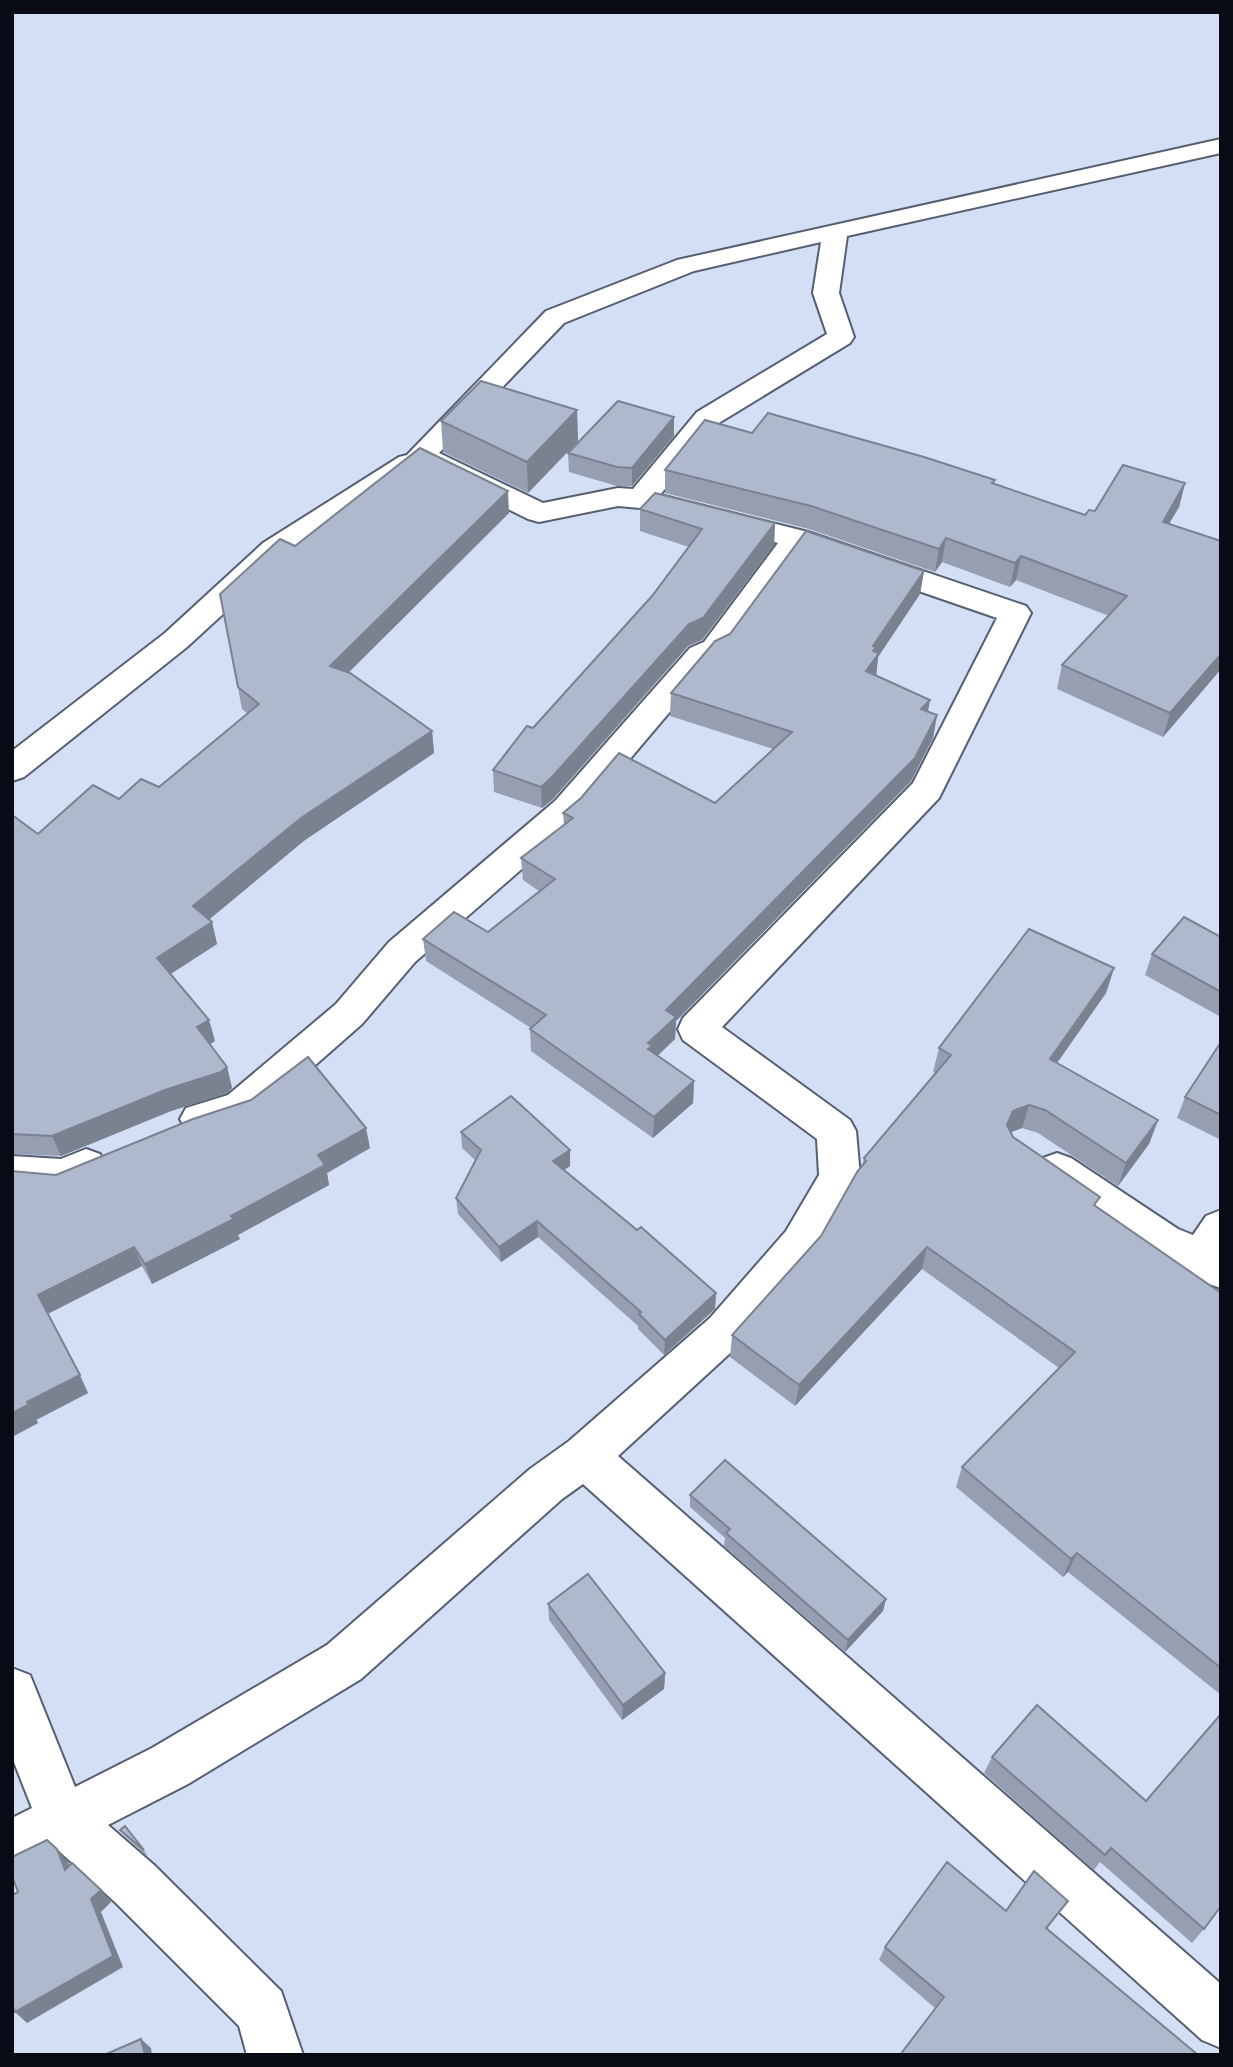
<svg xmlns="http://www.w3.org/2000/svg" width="1233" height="2067" font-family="Manrope,sans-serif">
<rect width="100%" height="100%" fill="#d3dff5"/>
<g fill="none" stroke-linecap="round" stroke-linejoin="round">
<g stroke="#565f72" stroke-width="4">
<g id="street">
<path d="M1221,139V153L847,236L839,293L854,337L850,343L717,424L660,495L808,532L1026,606L1031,613L939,798L722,1027L850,1120L856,1131L860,1176L816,1257L740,1344L618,1456L1221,1984V2048L1202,2040L583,1484L562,1499L361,1679L188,1784L108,1825L154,1865L281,1991L303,2055H247L239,2026L116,1903L58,1850L12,1872V1818L32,1808L12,1757V1668L30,1675L75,1787L152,1748L327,1645L530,1469L569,1441L710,1318L786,1231L819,1175L817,1139L683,1040L678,1029L683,1018L913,783L997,618L803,551L726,656L712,662L579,819L415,962L362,1024L255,1118L200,1135L186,1130L180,1119L186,1108L228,1095L336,1004L389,942L555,801L690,648L704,642L778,543L640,508L618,506L539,522L528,519L421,466L285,557L187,647L24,777L12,781V751L165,633L263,543L399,457L407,455L546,311L677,260ZM821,242L813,293L827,334L697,412L633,489L618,488L543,503L439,453L564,323L694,271Z"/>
<polygon points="86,1149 100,1154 106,1166 100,1178 63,1193 18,1188 12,1190 12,1156 61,1159"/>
<polygon points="1057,1153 1071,1158 1178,1229 1193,1235 1206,1216 1221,1210 1221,1288 1206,1283 1187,1270 1148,1255 1043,1182 1037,1170 1043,1158"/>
</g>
</g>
<use href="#street" fill="#fff" fill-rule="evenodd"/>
</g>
<g fill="#969fb1">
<polygon points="577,410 578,441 528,493 443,452 441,421"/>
<polygon points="752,433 995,480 994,483 1085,515 1185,483 1179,507 1169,524 1221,541 1221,669 1163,737 1057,689 1062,665 1109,616 1016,580 1010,587 942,562 935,572 809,529 665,493 665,470"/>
<polygon points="674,436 632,486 617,486 569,472 568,453"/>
<polygon points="640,509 775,523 774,545 702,640 688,646 553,799 542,808 494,792 493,770 533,728 652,596 689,547 640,531"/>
<polygon points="509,513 348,673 432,731 434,753 305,840 209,919 212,922 217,944 170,974 209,1020 215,1041 210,1044 227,1067 232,1088 227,1093 171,1111 61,1156 12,1154 12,815 38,834 119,799 159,787 248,714 242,709 220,594 295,546"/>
<polygon points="924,571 920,594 878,657 876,676 928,711 937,715 933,738 911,781 676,1021 675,1039 657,1056 694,1081 693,1103 653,1138 531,1051 530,1029 531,1028 426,961 423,939 488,932 539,891 523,880 521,858 564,825 563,813 715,803 773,749 670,716 671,693"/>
<polygon points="1221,937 1221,1017 1145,975 1152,954"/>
<polygon points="1114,968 1106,993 1057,1063 1158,1120 1149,1144 1118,1186 1038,1133 1022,1128 1011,1132 1013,1137 1097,1207 1221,1293 1221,1695 1068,1572 1063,1577 956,1487 962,1467 1059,1368 922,1269 795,1406 730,1357 732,1335 821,1236 863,1164 864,1158 936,1073 933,1072 939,1048"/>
<polygon points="1221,1046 1221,1140 1177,1118 1185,1097"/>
<polygon points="461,1132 570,1150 570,1166 564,1170 716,1293 715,1309 664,1355 638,1329 638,1326 538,1237 501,1262 458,1214 456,1198 475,1160 462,1148"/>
<polygon points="370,1148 327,1173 329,1185 238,1235 240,1239 152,1284 142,1266 48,1314 88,1393 36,1420 38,1423 12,1437 56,1175"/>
<polygon points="690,1495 886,1599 883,1611 845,1652 724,1546 725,1538 690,1507"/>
<polygon points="548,1604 665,1673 664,1689 622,1720 549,1620"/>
<polygon points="992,1757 1146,1801 1204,1929 1192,1943 1100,1862 1094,1870 984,1773"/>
<polygon points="120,1830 144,1850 148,1857 125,1836"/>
<polygon points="1068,1901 1047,1929 935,2008 879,1960 885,1947 1006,1911"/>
</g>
<g fill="#7a8290">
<polygon points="577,410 578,441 528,493 527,462"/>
<polygon points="674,417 674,436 632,486 632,468"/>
<polygon points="1185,483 1179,507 1156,545 1163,522"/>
<polygon points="508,491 509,513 333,688 330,666"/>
<polygon points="775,523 774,545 702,640 688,646 553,799 542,808 541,787"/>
<polygon points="946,538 942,562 935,572 939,549"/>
<polygon points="1021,556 1016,580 1010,587 1015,563"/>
<polygon points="924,571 920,594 878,657 876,677 866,671 873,646"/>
<polygon points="1221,654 1221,669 1163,737 1170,713"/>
<polygon points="930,700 926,723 921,709"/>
<polygon points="937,715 933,738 911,781 676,1021 675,1039 652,1061 652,1068 648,1043 666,1010"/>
<polygon points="432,731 434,753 305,840 199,928 193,906 301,818"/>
<polygon points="212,922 217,944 163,979 157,958"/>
<polygon points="1114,968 1106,993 1043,1083 1050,1059"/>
<polygon points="209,1020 215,1041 203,1048 197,1027"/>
<polygon points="227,1067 232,1088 227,1093 171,1111 61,1156 52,1136 165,1090"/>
<polygon points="694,1081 693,1103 653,1138 654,1117"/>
<polygon points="1029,1105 1022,1128 1007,1134 1007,1125 1013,1111"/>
<polygon points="1158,1120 1149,1144 1118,1186 1126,1163"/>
<polygon points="366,1128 370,1148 327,1173 329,1185 238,1235 240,1239 152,1284 145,1264 231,1216 318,1155"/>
<polygon points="570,1150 570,1166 554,1177 553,1161"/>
<polygon points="537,1221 538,1237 501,1262 499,1247"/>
<polygon points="134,1247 142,1266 47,1314 38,1295"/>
<polygon points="927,1247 922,1269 795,1406 799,1385"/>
<polygon points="716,1293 715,1309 664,1355 665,1340"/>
<polygon points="80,1375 88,1393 36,1420 27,1402"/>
<polygon points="28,1405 38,1423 12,1437 12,1413"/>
<polygon points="1077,1553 1068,1572 1063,1577 1071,1559"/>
<polygon points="886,1599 883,1611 845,1652 848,1640"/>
<polygon points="665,1673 664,1689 622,1720 623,1705"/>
<polygon points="57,1849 68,1862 75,1883 65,1870"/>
<polygon points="101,1890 111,1902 101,1912 123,1967 27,2023 15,2012 91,1899"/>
<polygon points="141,2039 151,2048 152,2055 145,2055"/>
</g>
<g fill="#aeb9ce" stroke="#7a8290" stroke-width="2">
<polygon points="481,381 577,410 527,462 441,421"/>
<polygon points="618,401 674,417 632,468 617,467 568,453"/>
<polygon points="768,413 924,457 995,480 992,483 1085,515 1089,510 1095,511 1123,465 1185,483 1163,522 1221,541 1221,654 1170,713 1062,665 1127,596 1021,556 1015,563 946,538 939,549 811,506 665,470 705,420 752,433"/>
<polygon points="420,448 508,491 330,666 350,673 432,731 301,818 193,906 212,922 157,958 209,1020 197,1027 227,1067 221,1072 165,1090 52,1136 12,1134 12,815 38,834 93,785 119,799 141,779 159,787 259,704 238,687 220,594 280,539 295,546"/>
<polygon points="655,493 775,523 703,618 689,624 552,777 541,787 493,770 527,726 533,728 652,596 702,529 640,509"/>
<polygon points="806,531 924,571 873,646 876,647 873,651 879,653 866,671 930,700 921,709 937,715 915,758 666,1010 676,1017 648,1043 652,1046 648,1049 694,1081 654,1117 530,1029 546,1015 423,939 454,912 488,932 555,879 521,858 573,818 563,813 581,798 619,753 715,803 792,732 671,693 715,641 730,634"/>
<polygon points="1184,917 1221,937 1221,992 1152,954"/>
<polygon points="1029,929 1114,968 1050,1059 1158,1120 1126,1163 1045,1110 1029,1105 1013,1111 1007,1125 1013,1137 1100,1197 1094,1205 1221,1293 1221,1668 1077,1553 1071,1559 962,1467 1075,1352 927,1247 799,1385 732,1335 821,1236 857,1172 866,1161 864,1158 951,1055 939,1048"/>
<polygon points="1219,1045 1221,1046 1221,1115 1185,1097"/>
<polygon points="308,1057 366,1128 318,1155 325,1165 231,1216 234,1219 145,1264 134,1247 38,1295 80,1375 27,1402 28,1405 12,1413 12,1171 56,1175 193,1119 251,1100"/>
<polygon points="511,1096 570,1150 553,1161 637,1230 641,1227 716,1293 665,1340 639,1314 641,1312 537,1221 499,1247 456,1198 481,1150 461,1132"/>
<polygon points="725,1460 886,1599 848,1640 726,1533 730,1529 690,1495"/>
<polygon points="588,1574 665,1673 623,1705 548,1604"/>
<polygon points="1037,1705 1146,1801 1221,1714 1221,1906 1204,1929 1111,1848 1105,1855 992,1757"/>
<polygon points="125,1826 144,1850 120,1830"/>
<polygon points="47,1840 57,1849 65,1870 72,1863 101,1890 91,1899 113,1956 15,2012 12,2004 12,1895 18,1892 12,1876 12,1857"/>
<polygon points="947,1862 1006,1911 1034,1871 1068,1901 1046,1928 1198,2055 900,2055 944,1997 885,1947"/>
<polygon points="141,2039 145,2055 104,2055"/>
</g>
<rect width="1233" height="2067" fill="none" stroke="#080b13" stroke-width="28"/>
</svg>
